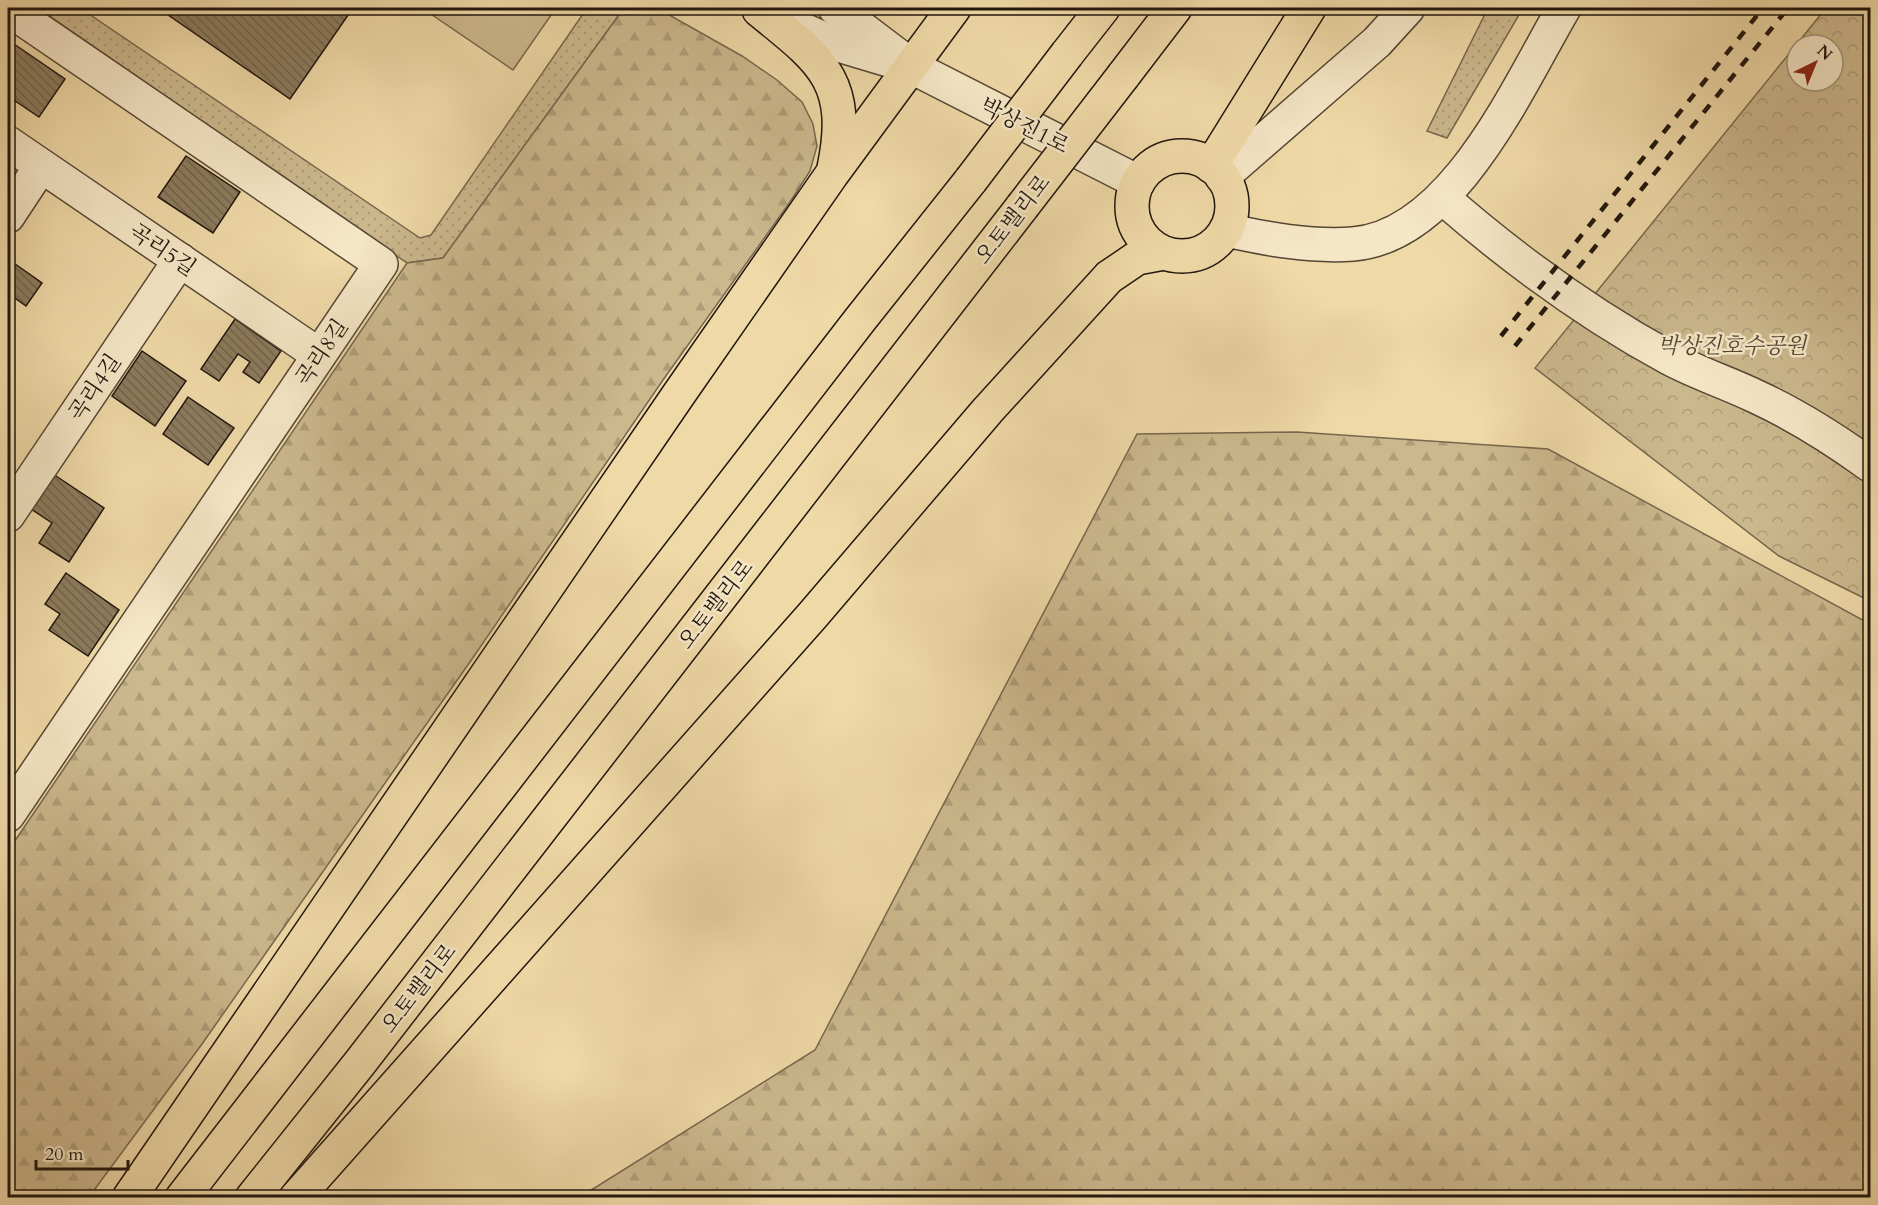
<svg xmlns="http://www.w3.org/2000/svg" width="1878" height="1205" font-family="Cardo,'Noto Serif KR',serif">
<defs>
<pattern id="grass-dots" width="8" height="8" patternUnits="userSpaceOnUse" patternTransform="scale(1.5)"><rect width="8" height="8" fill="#ccb88d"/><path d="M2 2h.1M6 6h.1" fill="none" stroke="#af9d78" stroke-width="1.8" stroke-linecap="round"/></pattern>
<pattern id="forest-firs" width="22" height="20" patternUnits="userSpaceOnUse" patternTransform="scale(1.5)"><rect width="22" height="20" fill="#ccb88d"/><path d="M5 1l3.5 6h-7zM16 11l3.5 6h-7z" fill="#af9d78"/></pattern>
<pattern id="park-crowns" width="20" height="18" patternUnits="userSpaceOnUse" patternTransform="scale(1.5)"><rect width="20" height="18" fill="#ccb88d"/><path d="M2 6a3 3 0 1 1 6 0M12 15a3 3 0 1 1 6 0" fill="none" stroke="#af9d78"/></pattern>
<pattern id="building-back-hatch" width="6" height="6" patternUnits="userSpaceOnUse" patternTransform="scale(1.5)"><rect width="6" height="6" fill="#8c7b5e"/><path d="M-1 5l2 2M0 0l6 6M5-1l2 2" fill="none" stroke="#72644c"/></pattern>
</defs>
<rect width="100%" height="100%" fill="#efd9a7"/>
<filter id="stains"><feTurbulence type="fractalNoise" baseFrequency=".00333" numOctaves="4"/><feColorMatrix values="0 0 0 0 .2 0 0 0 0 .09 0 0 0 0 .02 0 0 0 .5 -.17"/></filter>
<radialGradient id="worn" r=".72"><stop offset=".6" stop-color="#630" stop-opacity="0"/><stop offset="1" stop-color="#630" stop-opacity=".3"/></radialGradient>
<g fill="url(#grass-dots)" stroke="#76674e" stroke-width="1.5">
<polygon points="38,8 80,8 420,238 431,235 587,8 624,8 443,258 407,263"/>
<polygon points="1488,8 1523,8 1447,138 1427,131"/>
</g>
<g fill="url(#forest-firs)" stroke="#76674e" stroke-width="1.5">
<polygon points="624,8 657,8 742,56 777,80 802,102 813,124 817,146 810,171 790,202 663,380 472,659 202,1044 89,1197 8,1197 8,851 407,263 443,258"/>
<polygon points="1297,432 1548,449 1870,624 1870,1197 580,1197 815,1050 1137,434"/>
</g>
<path fill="url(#park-crowns)" stroke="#76674e" stroke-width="1.5" fill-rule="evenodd" d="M1826,8H1870V601L1779,556L1535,368ZM1797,45H1833V81H1797Z"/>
<polygon fill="#ccb88d" stroke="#76674e" stroke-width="1.5" points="422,8 556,8 513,70"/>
<g fill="url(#building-back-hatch)" stroke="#20160e" stroke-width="1.5">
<polygon points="158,8 353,8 290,99"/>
<polygon points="14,44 65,79 39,117 8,96 8,54"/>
<polygon points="186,156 240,192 213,233 158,197"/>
<polygon points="8,259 42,283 26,306 8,293"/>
<polygon points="235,319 281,351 259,383 243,372 250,362 238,354 219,381 201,369"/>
<polygon points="142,351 186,381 155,426 112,396"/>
<polygon points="188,397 234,428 208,465 163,434"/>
<polygon points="50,472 104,508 69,562 39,543 52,523 28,507"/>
<polygon points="66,573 119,610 88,656 49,630 60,614 45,604"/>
</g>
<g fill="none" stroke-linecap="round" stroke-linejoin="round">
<g stroke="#544734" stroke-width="36">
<g id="minor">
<polyline points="835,8 901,58"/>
<polyline points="8,9 381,264 8,815"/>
<polyline points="775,17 835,44 912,67 1138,182"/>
<polyline points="8,143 319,355"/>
<polyline points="1222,177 1377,42 1408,8"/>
<path d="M1443,198C1512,258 1588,314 1669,358C1697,373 1728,383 1757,397C1798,416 1834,439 1870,465"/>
<polyline points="8,216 41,166"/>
<path d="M1226,230C1267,239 1310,247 1353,244C1454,236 1519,84 1564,8"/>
<polyline points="8,515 180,260"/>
</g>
</g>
<g stroke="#20160e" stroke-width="36">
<g id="highway">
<path d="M759,10C822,61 852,81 834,168"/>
<polyline points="1067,54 1103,8"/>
<polyline points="1123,76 1175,8"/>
<circle cx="1182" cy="206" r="50"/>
<polyline points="1211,166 1309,8"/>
<polyline points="129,1198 679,394 832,174 954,8"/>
<polyline points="182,1198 859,321 971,180"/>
<polyline points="252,1198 359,1064 1022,207"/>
<polyline points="296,1198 812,616 988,410 1109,277 1137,258 1164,253"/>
</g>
</g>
<use href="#minor" stroke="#f5e6c6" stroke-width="33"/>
<use href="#highway" stroke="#efd9a7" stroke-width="33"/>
<g stroke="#20160e" stroke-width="4.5" stroke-dasharray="10 10" stroke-linecap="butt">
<polyline points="1501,336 1763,8"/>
<polyline points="1515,346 1788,8"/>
</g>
<g stroke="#20160e" stroke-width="36" stroke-linecap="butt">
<g id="highway-bridge">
<polyline points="971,180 1067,54"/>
<polyline points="1022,207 1123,76"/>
</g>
</g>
<use href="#highway-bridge" stroke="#efd9a7" stroke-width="33"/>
</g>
<g text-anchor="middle" stroke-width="5" stroke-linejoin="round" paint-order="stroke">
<g font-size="22" fill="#20160e" stroke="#f5e6c6">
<text transform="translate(1025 125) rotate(27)" y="8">박상진1로</text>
<text transform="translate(1012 219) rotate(-52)" y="8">오토밸리로</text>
<text transform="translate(163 249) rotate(34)" y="8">곡리5길</text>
<text transform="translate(321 352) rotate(-56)" y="8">곡리8길</text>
<text transform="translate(94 387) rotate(-56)" y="8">곡리4길</text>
<text transform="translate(715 604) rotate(-52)" y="8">오토밸리로</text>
<text transform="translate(418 988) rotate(-52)" y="8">오토밸리로</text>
</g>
<g font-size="22" font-style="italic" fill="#544734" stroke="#f5e6c6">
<text x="1732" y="353">박상진호수공원</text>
</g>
</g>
<rect width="1878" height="1205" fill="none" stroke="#efd9a7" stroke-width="30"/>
<rect x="9" y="9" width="1860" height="1187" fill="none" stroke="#20160e" stroke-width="3"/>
<rect x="15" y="15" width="1848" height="1175" fill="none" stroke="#20160e" stroke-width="1.5"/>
<g transform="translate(1815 63) rotate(43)"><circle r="28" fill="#f5e6c6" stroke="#a0937c" stroke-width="1.5"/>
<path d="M0-4.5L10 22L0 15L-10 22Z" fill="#8f2418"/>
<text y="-9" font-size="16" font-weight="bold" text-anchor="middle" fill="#20160e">N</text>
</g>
<path d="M36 1160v9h92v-9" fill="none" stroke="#20160e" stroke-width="3"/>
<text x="45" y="1160" font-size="18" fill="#20160e" stroke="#f5e6c6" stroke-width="4.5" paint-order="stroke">20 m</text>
<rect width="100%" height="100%" filter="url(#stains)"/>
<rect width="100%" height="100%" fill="url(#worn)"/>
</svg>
